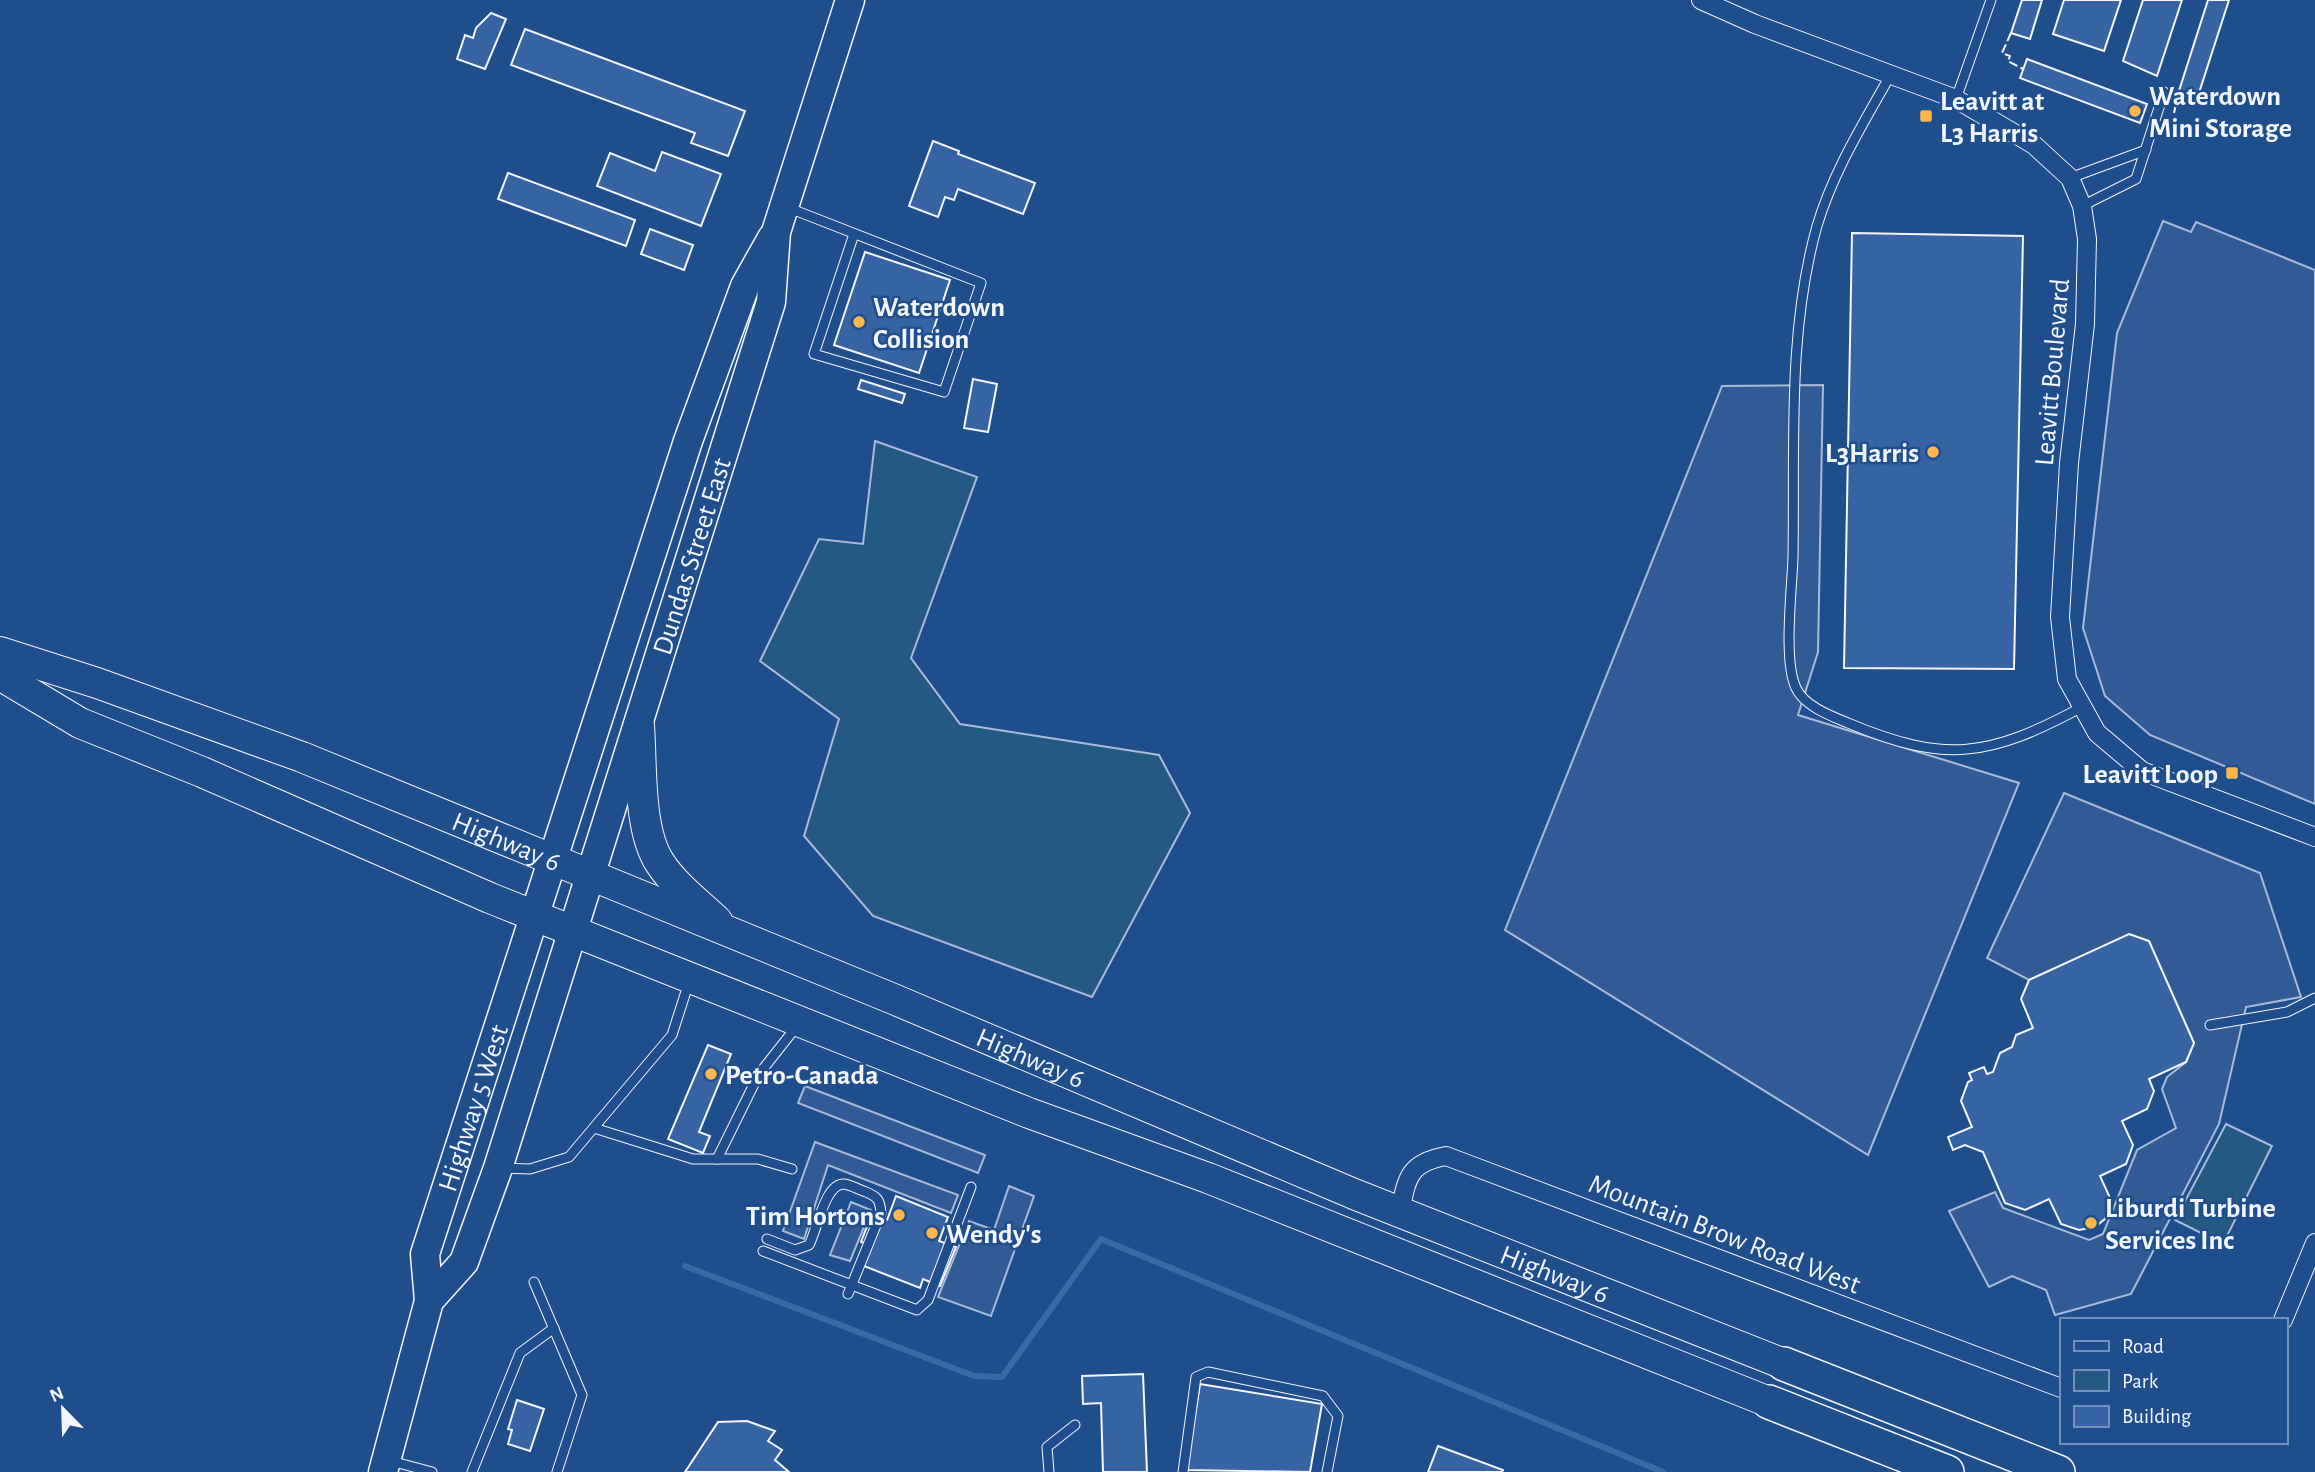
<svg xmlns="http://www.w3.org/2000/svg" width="2315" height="1472" font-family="'Alegreya Sans',sans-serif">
<rect width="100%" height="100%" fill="#1f4e8c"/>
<g fill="#245a82" stroke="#a8bbd7" stroke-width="2">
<polygon points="875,441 977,477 911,658 960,724 1159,755 1190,813 1092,997 873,916 804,836 839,719 760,661 819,539 863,544"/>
<polygon points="2226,1124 2272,1146 2223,1244 2175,1220"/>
</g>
<g fill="#305b95" stroke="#a8bbd7" stroke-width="2">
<polygon points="2163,221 2191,232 2196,222 2315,270 2315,804 2150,735 2105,696 2083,628 2117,333"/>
<polygon points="1823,385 1818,652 1798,715 2019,783 1868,1155 1505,930 1722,386"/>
<polygon points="2064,793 2260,873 2301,997 2246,1007 2219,1124 2131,1294 2055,1315 2046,1290 2012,1276 1989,1287 1949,1211 1995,1192 2003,1208 2089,1240 2103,1234 2137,1150 2176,1128 2162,1089 2167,1077 2186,1062 2194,1043 2149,941 2129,935 2029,980 1987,958"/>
<polygon points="805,1086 985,1155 978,1173 798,1103"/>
<polygon points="815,1142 958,1195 951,1213 828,1165 804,1239 783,1231"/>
<polygon points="1009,1186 1034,1196 991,1316 938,1297 969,1221 994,1230"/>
<polygon points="851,1202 871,1210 850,1261 830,1255"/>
</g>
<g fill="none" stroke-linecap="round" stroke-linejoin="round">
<polyline stroke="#3b69a3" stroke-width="6" points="685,1266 974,1376 1002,1377 1101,1239 1663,1472"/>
</g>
<g fill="#3563a3" stroke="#f2f6ff" stroke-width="2">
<polygon points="2022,0 2042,0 2030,39 2011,33"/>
<polygon points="2064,0 2121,0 2104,51 2053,34"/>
<polygon points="2143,0 2182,0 2157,76 2123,61"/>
<polygon points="2208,0 2229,0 2197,99 2178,94"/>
<polygon points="491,13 506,19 485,69 457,59 465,35 473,38 476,28"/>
<polygon points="525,29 745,111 728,156 691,143 695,133 511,65"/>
<polygon points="2027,59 2147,104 2140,123 2020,78"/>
<polygon points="933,141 959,151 958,154 1035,183 1023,214 958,189 954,200 945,197 938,217 909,206"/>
<polygon points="662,152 721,174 701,226 597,186 610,153 655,171"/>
<polygon points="508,173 635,220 626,246 498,199"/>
<polygon points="650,229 693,245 684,270 641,254"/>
<polygon points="1852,233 2023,236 2014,669 1844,668"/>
<polygon points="865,252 950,280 919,373 834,345"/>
<polygon points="973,379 997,384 988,432 964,428"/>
<polygon points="861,380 905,394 902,403 858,389"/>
<polygon points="2129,934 2149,941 2194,1043 2186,1062 2149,1079 2154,1091 2147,1109 2122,1121 2133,1145 2126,1164 2100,1176 2111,1200 2105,1219 2095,1227 2079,1230 2061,1224 2049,1199 2025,1210 2005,1203 1983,1152 1965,1145 1953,1150 1948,1137 1972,1127 1961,1101 1968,1082 1972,1080 1969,1073 1984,1067 1987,1074 1993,1072 2000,1053 2012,1047 2016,1035 2033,1028 2021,999 2029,980"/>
<polygon points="708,1045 731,1054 699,1132 710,1136 703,1153 668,1139"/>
<polygon points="896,1196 948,1217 939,1241 956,1247 940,1286 923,1279 920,1288 864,1266 872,1246 861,1242 872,1213 887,1220"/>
<polygon points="1143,1374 1147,1472 1103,1472 1101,1403 1083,1404 1082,1376"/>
<polygon points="1200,1384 1322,1404 1310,1472 1186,1470"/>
<polygon points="517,1400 544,1409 530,1451 508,1444 512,1430 508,1429"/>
<polygon points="747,1421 775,1431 768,1441 782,1450 775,1460 789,1472 685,1472 718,1422"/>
<polygon points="1438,1446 1503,1470 1502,1472 1428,1472"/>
</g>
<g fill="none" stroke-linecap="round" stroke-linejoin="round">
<g stroke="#f2f6ff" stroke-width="11">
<g id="service">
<path d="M1891,74C1863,124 1833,172 1817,226C1787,332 1795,448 1793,557C1792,589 1783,661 1796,688C1804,706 1831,716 1848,723C1946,764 1989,757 2082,707"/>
<polyline points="1956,99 1991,0"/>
<polyline points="2070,178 2146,150"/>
<polyline points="2082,206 2136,179 2164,92"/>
<polyline points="789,208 981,283 944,392 814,354 854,234"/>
<polyline points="2210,1025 2287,1012 2315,998"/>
<polyline points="594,1128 693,1159 758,1159 792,1169"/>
<polyline points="717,1159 759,1074 797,1026"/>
<polyline points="503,1168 530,1169 569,1157 672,1035 689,982"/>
<path d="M767,1239L795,1250L809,1245C817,1230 825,1183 844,1184C851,1185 860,1190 866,1192C878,1197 880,1200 881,1213L848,1294"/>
<polyline points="763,1251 917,1310 928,1300 971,1187"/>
<polyline points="534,1282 582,1395 557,1472"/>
<polyline points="391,1461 432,1472"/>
<polyline points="472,1472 520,1353 554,1328"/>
<polyline points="1049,1472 1047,1447 1075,1425"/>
<polyline points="1183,1472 1196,1377 1208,1372 1323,1396 1338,1416 1327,1472"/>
</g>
</g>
<g stroke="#f2f6ff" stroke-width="20">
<g id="minor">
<polyline points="1701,0 1755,24 1956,99 2034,145 2070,178 2082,206 2087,239 2085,324 2069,463 2060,617 2067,679 2097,733 2142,771 2315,837"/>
<path d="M1400,1212C1407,1178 1408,1163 1446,1156L2061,1388"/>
<polyline points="2283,1320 2315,1243"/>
</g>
</g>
<g stroke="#f2f6ff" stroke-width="31">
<g id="primary">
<path id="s1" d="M429,1301L464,1262L498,1168L771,302L776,232L850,0"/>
<path id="s2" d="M383,1472L429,1301L425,1254L688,441L745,286L772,238"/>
</g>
</g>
<g stroke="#f2f6ff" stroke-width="32">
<g id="trunk">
<path id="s3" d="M0,652L97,683L302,757L891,998L1354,1194L1784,1364"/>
<polyline points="0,675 80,723 202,772 490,898 1029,1113 1208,1178 1769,1402"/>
<path d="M639,725C642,765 638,830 660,863C674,885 698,903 717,921"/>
</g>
</g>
<g stroke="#f2f6ff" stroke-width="36">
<g id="motorway">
<polyline points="1784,1364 2058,1472"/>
<polyline points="1769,1402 1947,1472"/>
</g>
</g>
<use href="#service" stroke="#1f4e8c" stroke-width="9"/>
<use href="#minor" stroke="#1f4e8c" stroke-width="18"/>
<use href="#primary" stroke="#1f4e8c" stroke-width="28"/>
<use href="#trunk" stroke="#1f4e8c" stroke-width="30"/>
<use href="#motorway" stroke="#1f4e8c" stroke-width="33"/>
<g stroke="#f2f6ff" stroke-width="2" stroke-dasharray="9 3.5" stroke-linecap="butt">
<polyline points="2011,33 2002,53 2010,56 2008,61 2023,69"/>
<polyline points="2174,113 2178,94"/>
</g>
</g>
<g fill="#ffb74d" stroke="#1f4e8c" stroke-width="2.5">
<circle cx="2135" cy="111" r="7"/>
<rect x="1919" y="109" width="14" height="14" rx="3.5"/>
<circle cx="859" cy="322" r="7"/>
<circle cx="1933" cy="452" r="7"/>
<rect x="2225" y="766" width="14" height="14" rx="3.5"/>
<circle cx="711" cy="1074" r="7"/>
<circle cx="899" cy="1215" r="7"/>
<circle cx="2091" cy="1223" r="7"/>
<circle cx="932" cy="1233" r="7"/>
</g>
<g text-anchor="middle" stroke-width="5" stroke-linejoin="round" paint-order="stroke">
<g font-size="28" font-weight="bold" fill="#f2f6ff" stroke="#1f4e8c" text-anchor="start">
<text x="2149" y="105">Waterdown<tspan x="2149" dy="32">Mini Storage</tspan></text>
<text x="1940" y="110">Leavitt at<tspan x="1940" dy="32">L3 Harris</tspan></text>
<text x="873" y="316">Waterdown<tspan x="873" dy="32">Collision</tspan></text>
<text x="1919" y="462" text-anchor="end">L3Harris</text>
<text x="2218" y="783" text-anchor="end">Leavitt Loop</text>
<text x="725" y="1084">Petro-Canada</text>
<text x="2105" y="1217">Liburdi Turbine<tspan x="2105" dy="32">Services Inc</tspan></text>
<text x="885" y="1225" text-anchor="end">Tim Hortons</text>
<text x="946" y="1243">Wendy's</text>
</g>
<g font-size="28" fill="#f2f6ff" stroke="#1f4e8c">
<text transform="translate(2051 372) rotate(-85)" y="10">Leavitt Boulevard</text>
<text dy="10" stroke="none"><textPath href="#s1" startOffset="794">Dundas Street East</textPath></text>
<text dy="10" stroke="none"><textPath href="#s3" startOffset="541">Highway 6</textPath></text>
<text dy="10" stroke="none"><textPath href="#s3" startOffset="1108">Highway 6</textPath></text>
<text dy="10" stroke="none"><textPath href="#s2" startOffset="378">Highway 5 West</textPath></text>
<text transform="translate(1725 1233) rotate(21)" y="10">Mountain Brow Road West</text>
<text dy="10" stroke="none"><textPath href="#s3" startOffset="1675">Highway 6</textPath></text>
</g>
</g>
<rect x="2060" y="1318" width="228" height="126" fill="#1f4e8c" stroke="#7391ba" stroke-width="2"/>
<rect x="2074" y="1341" width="35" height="10" fill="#1f4e8c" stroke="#7391ba" stroke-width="2"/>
<text x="2122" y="1353" font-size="21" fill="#f2f6ff">Road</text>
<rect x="2074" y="1370" width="35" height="21" fill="#245a82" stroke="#7391ba" stroke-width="2"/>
<text x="2122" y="1388" font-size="21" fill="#f2f6ff">Park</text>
<rect x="2074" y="1406" width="35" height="21" fill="#3563a3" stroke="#7391ba" stroke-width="2"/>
<text x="2122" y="1423" font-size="21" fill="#f2f6ff">Building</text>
<g transform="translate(63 1409) rotate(337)" stroke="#1f4e8c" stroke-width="5" paint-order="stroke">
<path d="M0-5L12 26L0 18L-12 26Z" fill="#f2f6ff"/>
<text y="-10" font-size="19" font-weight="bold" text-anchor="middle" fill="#f2f6ff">N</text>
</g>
</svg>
